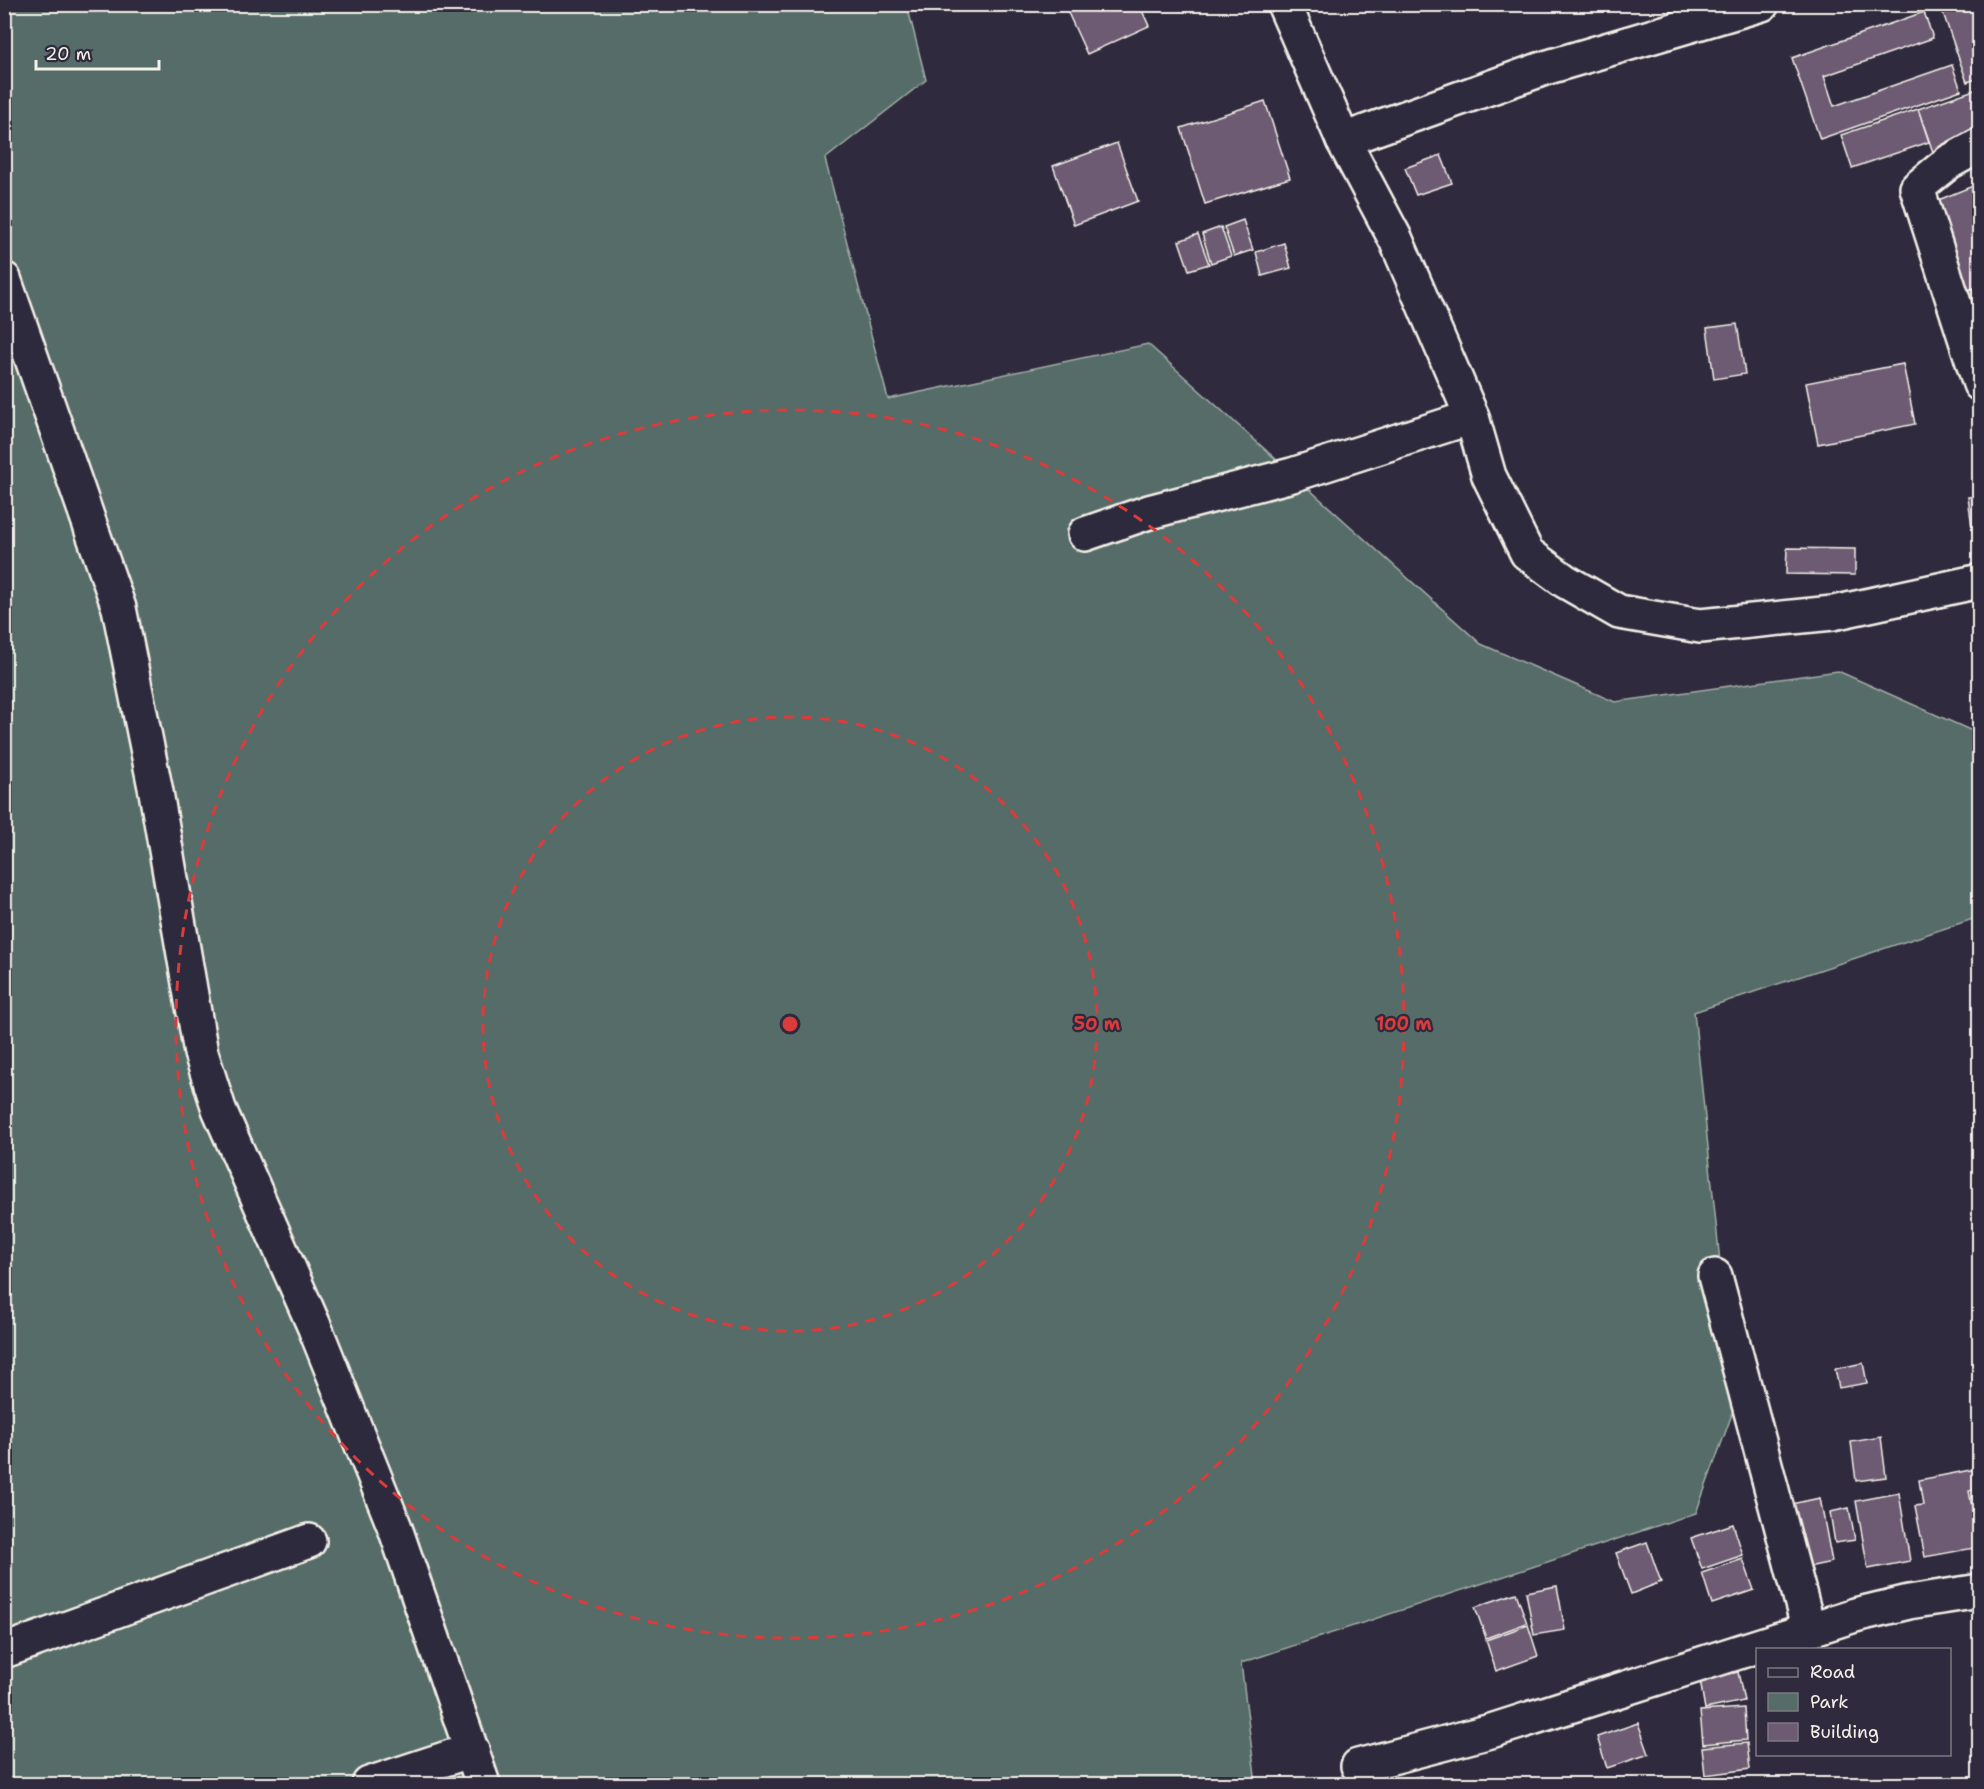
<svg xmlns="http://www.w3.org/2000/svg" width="1984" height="1789" font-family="'Shantell Sans',sans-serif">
<rect width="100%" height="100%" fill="#2f2a3d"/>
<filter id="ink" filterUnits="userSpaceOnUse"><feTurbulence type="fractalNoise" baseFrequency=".0167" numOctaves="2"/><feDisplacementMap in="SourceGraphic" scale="12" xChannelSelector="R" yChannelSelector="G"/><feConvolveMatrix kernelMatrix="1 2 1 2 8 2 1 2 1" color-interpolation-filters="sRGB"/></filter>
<g filter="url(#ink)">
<polygon fill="#566c67" stroke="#a5aea8" stroke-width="1.5" points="5,5 907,5 926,80 825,159 888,399 1148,344 1481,644 1615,702 1838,671 1979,734 1979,917 1694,1012 1735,1406 1696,1513 1241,1663 1256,1784 5,1784"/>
<g fill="#6d5a73" stroke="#f4f1e8" stroke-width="1.5">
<polygon points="1064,4 1139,4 1149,26 1087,54"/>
<polygon points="1958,4 1971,4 1980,29 1980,78 1967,82 1942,10"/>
<polygon points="1924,12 1933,38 1824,76 1834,106 1952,65 1961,90 1820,139 1792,58"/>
<polygon points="1980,88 1980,139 1934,155 1918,109"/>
<polygon points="1265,101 1290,178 1205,204 1181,128"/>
<polygon points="1918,109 1929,142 1852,168 1841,135"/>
<polygon points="1117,143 1138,201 1074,225 1053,166"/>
<polygon points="1441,155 1452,183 1416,195 1405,168"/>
<polygon points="1980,183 1980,286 1965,291 1931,203"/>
<polygon points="1243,220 1253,250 1234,256 1224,227"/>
<polygon points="1221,227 1231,256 1211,263 1202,234"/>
<polygon points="1198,234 1209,264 1189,270 1179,241"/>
<polygon points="1284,243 1291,268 1262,276 1256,252"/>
<polygon points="1980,286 1980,333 1965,291"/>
<polygon points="1737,324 1745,374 1714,379 1707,328"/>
<polygon points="1903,364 1915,424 1818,444 1806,383"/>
<polygon points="1980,496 1980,534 1973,535 1968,497"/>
<polygon points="1787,548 1855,549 1855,575 1786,574"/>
<polygon points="1863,1363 1867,1383 1839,1388 1835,1369"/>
<polygon points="1881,1437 1886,1477 1856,1481 1851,1442"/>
<polygon points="1976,1469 1980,1489 1969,1491 1980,1547 1925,1557 1915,1506 1923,1505 1919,1480"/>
<polygon points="1899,1493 1910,1561 1868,1569 1856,1501"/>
<polygon points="1820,1498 1832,1562 1803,1568 1791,1504"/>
<polygon points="1849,1508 1855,1540 1835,1543 1830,1512"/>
<polygon points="1733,1524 1743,1555 1702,1569 1691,1538"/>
<polygon points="1647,1542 1661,1582 1631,1594 1616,1553"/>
<polygon points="1743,1559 1754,1590 1712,1604 1702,1573"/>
<polygon points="1557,1586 1565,1630 1534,1635 1526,1592"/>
<polygon points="1516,1593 1527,1623 1486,1638 1475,1607"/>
<polygon points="1528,1625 1538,1656 1496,1671 1486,1640"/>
<polygon points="1738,1672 1744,1701 1705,1709 1700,1680"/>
<polygon points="1744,1708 1746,1740 1703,1744 1700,1711"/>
<polygon points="1638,1723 1649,1754 1607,1768 1597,1737"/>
<polygon points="1747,1743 1750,1769 1705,1775 1702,1747"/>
<polygon points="1421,1776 1423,1784 1387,1784"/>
</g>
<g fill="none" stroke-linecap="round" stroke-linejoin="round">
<g stroke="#f4f1e8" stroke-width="38">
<g id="minor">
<polyline points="1284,4 1343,140 1396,240 1472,417 1489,476 1527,553 1565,581 1619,612 1700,626 1833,613 1980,581"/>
<polyline points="1343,140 1545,68 1762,4"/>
<polyline points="1980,145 1949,162 1917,188 1980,384"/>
<polyline points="4,279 119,608 156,792 201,1053 219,1109 315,1328 395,1528 483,1784"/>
<polyline points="1085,534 1149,512 1292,475 1472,417"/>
<polyline points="1715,1276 1809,1630"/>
<polyline points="4,1651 309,1541"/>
<polyline points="1358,1766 1491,1731 1855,1615 1909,1602 1980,1591"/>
<polyline points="369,1784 472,1750"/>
</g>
</g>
<use href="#minor" stroke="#2f2a3d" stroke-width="33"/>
</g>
</g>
<g fill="none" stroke="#d93c3b" stroke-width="3" stroke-dasharray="10 8">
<circle cx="790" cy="1024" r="307"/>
<circle cx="790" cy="1024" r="614"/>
</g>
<circle cx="790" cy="1024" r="9" fill="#d93c3b" stroke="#2f2a3d" stroke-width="3"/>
<g font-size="18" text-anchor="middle" font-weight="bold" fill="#d93c3b" stroke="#2f2a3d" stroke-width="4.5" stroke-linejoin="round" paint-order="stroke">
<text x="1097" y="1030">50 m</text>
<text x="1404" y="1030">100 m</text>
</g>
<rect width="1984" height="1789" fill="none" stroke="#2f2a3d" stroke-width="24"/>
<rect x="12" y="12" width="1960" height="1765" fill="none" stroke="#f4f1e8" stroke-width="2" filter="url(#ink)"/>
<rect x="1756" y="1648" width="195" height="108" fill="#2f2a3d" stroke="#7e7a81" stroke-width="1.5"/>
<rect x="1768" y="1668" width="30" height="9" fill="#2f2a3d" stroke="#7e7a81" stroke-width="1.5"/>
<text x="1810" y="1678" font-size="18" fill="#f4f1e8">Road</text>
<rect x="1768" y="1693" width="30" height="18" fill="#566c67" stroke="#7e7a81" stroke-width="1.5"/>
<text x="1810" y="1708" font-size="18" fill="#f4f1e8">Park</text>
<rect x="1768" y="1723" width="30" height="18" fill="#6d5a73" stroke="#7e7a81" stroke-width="1.5"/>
<text x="1810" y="1738" font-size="18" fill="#f4f1e8">Building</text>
<path d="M36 60v9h123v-9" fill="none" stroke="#f4f1e8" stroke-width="3"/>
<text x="45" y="60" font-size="18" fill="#f4f1e8" stroke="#2f2a3d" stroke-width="4.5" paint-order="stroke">20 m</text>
</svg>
